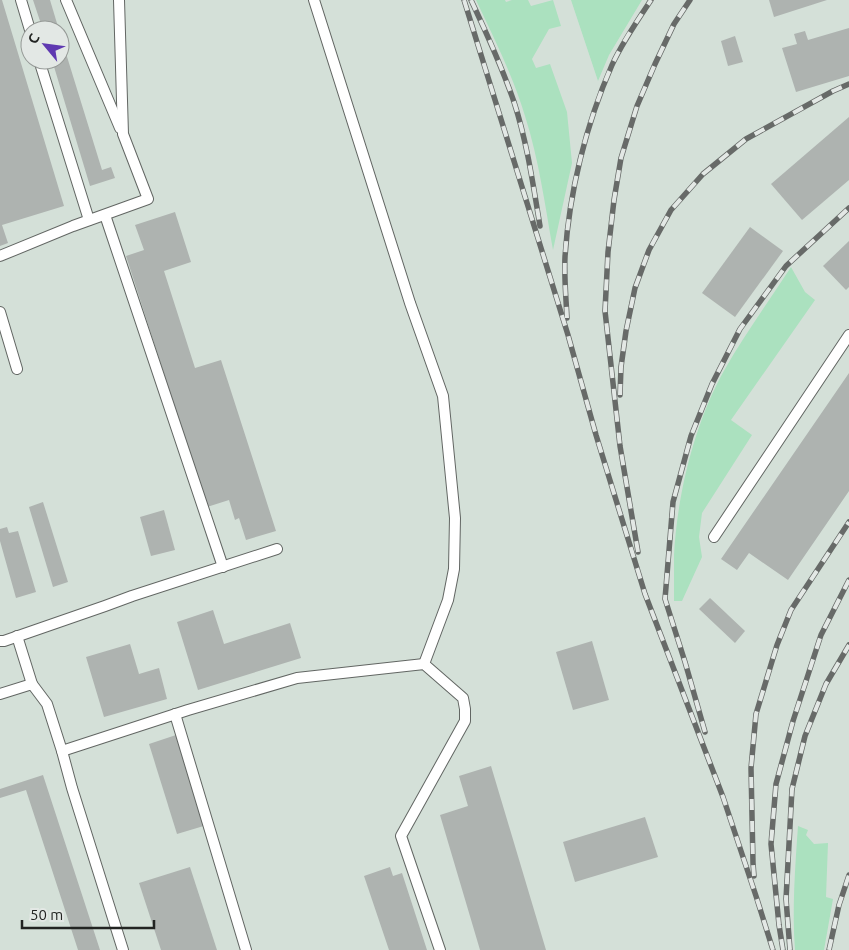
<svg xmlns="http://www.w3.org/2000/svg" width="849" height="950" font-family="Ubuntu,sans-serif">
<rect width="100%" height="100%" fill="#e3e8e5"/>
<path fill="#d4e0d8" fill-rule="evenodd" d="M0,0H849V950H0ZM30,30H60V60H30Z"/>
<g fill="#abe1bf">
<path d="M476,0H505L506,2L512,0H528L531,6L553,0L561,26L549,29L532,59L536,68L550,64L567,112L572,163L553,250C545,205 539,160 525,116C513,76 494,38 476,0Z"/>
<polygon points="571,0 642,0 609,55 598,81"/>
<path d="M791,267L805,292L815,300L731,420L752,435L702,513L699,537L702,557L682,601H674C674,586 674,570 674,555C677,495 695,421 725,369C745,334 769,301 791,267Z"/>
<path d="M798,826L808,830L806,835L814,844L828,843L826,897L833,899L824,950H795C792,909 795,868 798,826Z"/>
</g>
<g fill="#aeb3b0">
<polygon points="0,0 2,0 64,206 2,225 8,243 0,246"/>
<polygon points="33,0 50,0 59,30 43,30"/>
<polygon points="769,0 827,0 774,17"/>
<polygon points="849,28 849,76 796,92 782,48 797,44 794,34 805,31 808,40"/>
<polygon points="60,34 102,170 111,167 115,178 90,186 52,60 60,60"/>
<polygon points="735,36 743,62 728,66 721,41"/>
<polygon points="849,117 849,180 802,220 771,184"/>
<polygon points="175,212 191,262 164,271 195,368 221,360 276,531 246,540 239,518 235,520 229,500 207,507 126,256 144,250 135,225"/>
<polygon points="750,227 783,251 735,317 702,293"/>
<polygon points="849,241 849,287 846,290 823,266"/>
<polygon points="849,373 849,491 788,580 749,553 737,570 721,559"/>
<polygon points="43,502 68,582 53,587 29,507"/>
<polygon points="164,510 175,550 151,556 140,517"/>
<polygon points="7,527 9,533 18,531 36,592 16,598 0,541 0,529"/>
<polygon points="710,598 745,631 735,643 699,609"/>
<polygon points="213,610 224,644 290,623 301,658 198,690 177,622"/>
<polygon points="592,641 609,700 573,710 556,652"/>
<polygon points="130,644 139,674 159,668 167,699 104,717 86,657"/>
<polygon points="179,734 207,825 177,834 149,744"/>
<polygon points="491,766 546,950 480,950 440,815 468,806 459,776"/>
<polygon points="43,775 100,950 78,950 26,790 0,798 0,789"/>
<polygon points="645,817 658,857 575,882 563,842"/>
<polygon points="190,867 217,950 161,950 139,883"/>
<polygon points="390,867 393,876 402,873 427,950 389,950 364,876"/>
</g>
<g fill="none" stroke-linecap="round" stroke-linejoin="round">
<g stroke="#626663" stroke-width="12">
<g id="lane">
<polyline points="21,0 30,30"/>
<polyline points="66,0 120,128"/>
<polyline points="314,0 410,303 443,396 455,518 454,569 448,600 424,664"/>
<polyline points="39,60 89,220"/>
<polyline points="105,215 223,567"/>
<polyline points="0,256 73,226 148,199 123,134 119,0"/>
<polyline points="0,312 17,369"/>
<polyline points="714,537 849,335"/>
<polyline points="17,636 32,684"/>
<polyline points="0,641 4,641 105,606 132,596 277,549"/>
<polyline points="0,694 32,684 47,704 62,751 188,710 297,678 424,664 463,698 465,709 465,721 401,836 440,950"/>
<polyline points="175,714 246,950"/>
<polyline points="62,751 72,788 123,950"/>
</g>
</g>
<use href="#lane" stroke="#fff" stroke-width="10"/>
<g stroke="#676a68" stroke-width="5.5">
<g id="rail">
<polyline points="464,0 568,335 596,435 645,594 723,797 756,896 773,950"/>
<path d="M471,0C487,34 502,67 514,102C527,142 533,184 540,226"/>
<path d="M567,318C566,297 564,277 565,257C569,193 586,124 612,65C622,43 637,21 651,0"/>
<polyline points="620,395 621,367 626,331 635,288 649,250 671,210 703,174 746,139 833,91 849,84"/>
<polyline points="638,552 620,446 605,311 608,252 614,200 621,158 637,106 655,64 674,24 690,0"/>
<polyline points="705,732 685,662 665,599 673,502 691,436 712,384 740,329 786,266 849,208"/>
<polyline points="754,876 753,863 751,768 756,714 777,645 791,610 849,522"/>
<polyline points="783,950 779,925 771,844 776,784 793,721 821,635 849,580"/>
<polyline points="790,950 786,899 792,789 805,736 826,684 849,645"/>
<polyline points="829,950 839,905 849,875"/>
</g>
</g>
<use href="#rail" stroke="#e3e8e5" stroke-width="4" stroke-dasharray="11" stroke-linecap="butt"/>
</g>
<g transform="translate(45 45) rotate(299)"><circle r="24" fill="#e3e8e5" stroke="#969a97"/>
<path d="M0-4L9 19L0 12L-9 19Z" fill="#5f39b1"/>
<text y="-8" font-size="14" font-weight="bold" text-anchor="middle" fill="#222422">С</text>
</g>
<path d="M22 920v8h132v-8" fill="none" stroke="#222422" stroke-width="2.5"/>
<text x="30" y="920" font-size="15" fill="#222422" stroke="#e3e8e5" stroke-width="4" paint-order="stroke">50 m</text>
</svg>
